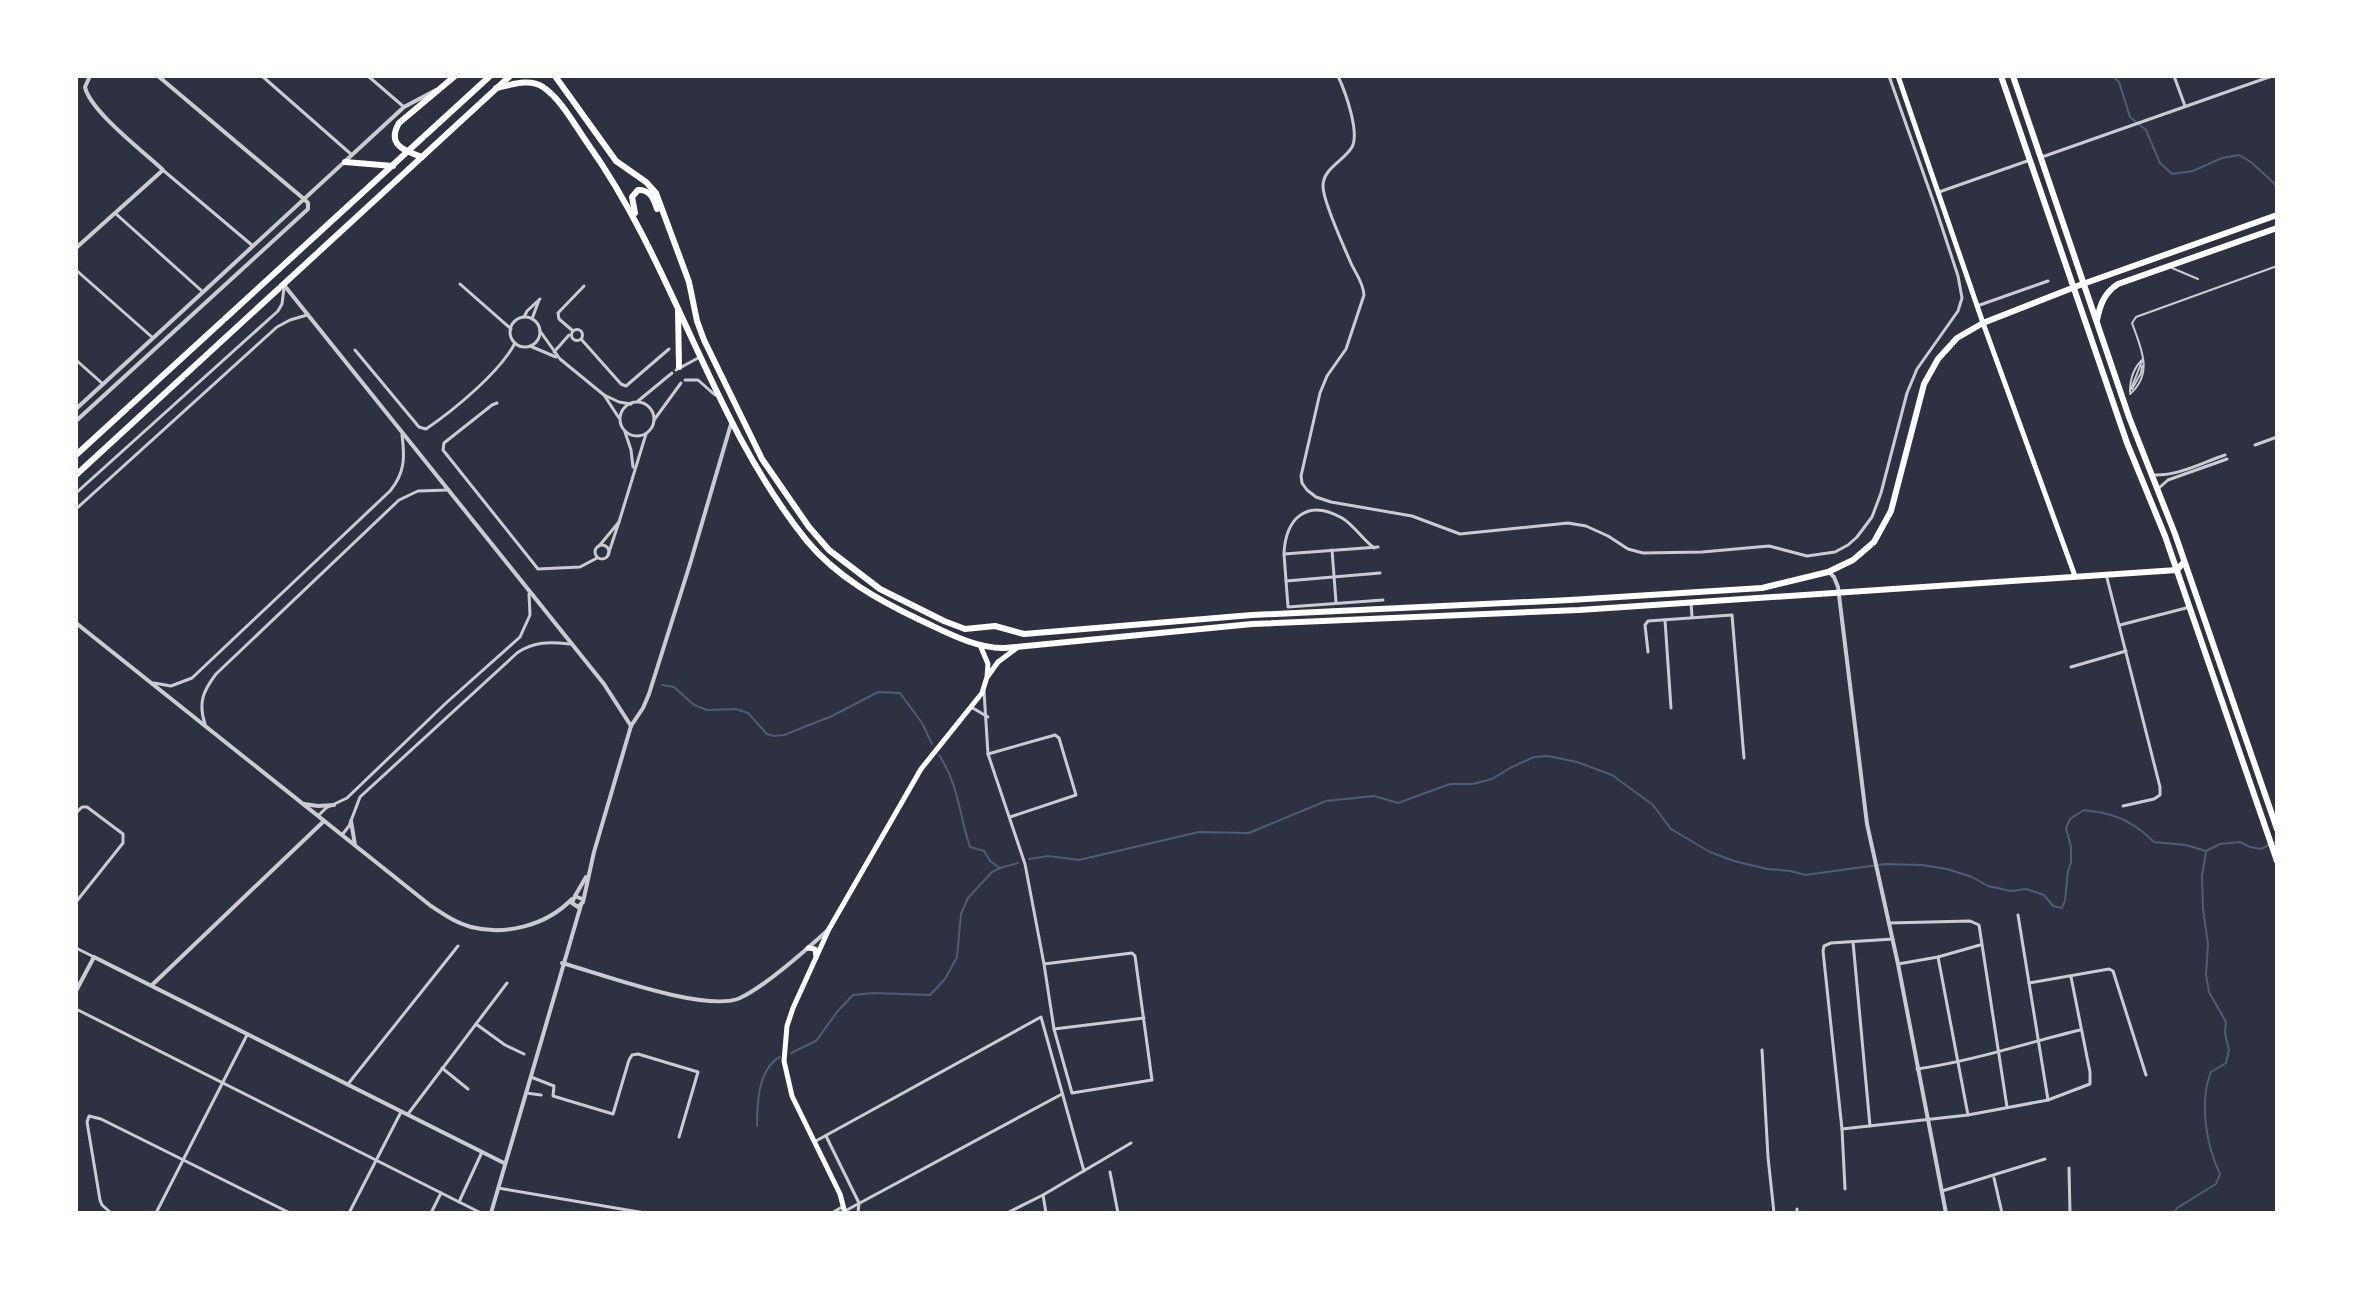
<svg xmlns="http://www.w3.org/2000/svg" width="2353" height="1289" font-family="'IBM Plex Serif',serif">
<rect width="100%" height="100%" fill="#2d3142"/>
<g fill="none" stroke-linecap="round" stroke-linejoin="round">
<g stroke="#4f5d75" stroke-width="2">
<polyline points="2082,76 2098,76"/>
<polyline points="2107,76 2114,77 2119,82 2130,117 2146,130 2160,163 2172,174 2193,171 2222,158 2239,155 2251,162 2277,186"/>
<polyline points="662,685 674,687 694,705 707,710 736,709 748,713 767,734 774,736 784,735 832,716 878,692 900,693 922,723 932,744"/>
<path d="M939,755C959,785 959,815 970,847L984,851L990,861L1000,868L1018,863"/>
<path d="M1029,859L1048,856L1079,860L1199,832L1249,833L1326,801L1374,796L1398,803L1450,784H1473L1492,779L1510,768L1534,757L1548,756L1577,762L1612,775L1653,805L1671,829L1710,852L1734,861L1767,869L1791,871L1805,875L1885,864L1922,865L1947,869L1972,877L1988,886L2011,891L2026,889L2044,895L2053,906L2062,908L2065,900L2068,871L2071,863V847L2066,828L2070,819L2084,810C2091,812 2096,811 2103,813C2123,817 2140,828 2154,842L2186,845L2206,851"/>
<polyline points="791,1053 816,1041 837,1012 853,995 874,993 930,995 945,979 957,957 961,914 968,898 992,872 1000,868"/>
<path d="M757,1126C757,1103 758,1069 780,1057"/>
<path d="M2174,1213L2177,1208L2216,1184L2220,1174C2206,1145 2199,1102 2211,1072L2226,1063L2229,1050L2225,1033L2226,1022L2209,992L2206,975L2208,944L2203,909L2202,876L2206,851L2220,844L2240,842L2250,847L2261,849L2277,841"/>
</g>
<g stroke="#caccd0" stroke-width="2">
<polyline points="2172,268 2198,279"/>
<polyline points="2131,389 2142,361"/>
<polyline points="2132,389 2141,373 2142,366"/>
<path d="M2130,392C2130,379 2133,368 2143,359"/>
<path d="M2130,394C2154,373 2141,348 2132,323L2136,317L2277,266"/>
</g>
<g stroke="#caccd0" stroke-width="3">
<path d="M1338,76C1345,91 1360,132 1352,147C1344,161 1323,168 1323,186C1323,202 1343,244 1350,261C1355,273 1363,281 1364,295L1346,349L1327,376L1320,393L1301,476L1302,483L1307,490L1316,497L1331,502L1412,516L1460,534L1568,523L1586,526L1608,536L1628,549L1643,553L1702,552L1769,546L1807,556L1835,552L1848,545L1857,537L1872,517L1881,493L1907,393L1917,369L1958,311L1962,298L1958,276L1936,209L1889,76"/>
<polyline points="1378,547 1284,554 1288,607 1383,600"/>
<polyline points="1332,550 1336,602"/>
<path d="M1284,553C1286,518 1307,498 1342,518C1354,525 1362,539 1374,548"/>
<polyline points="1286,581 1380,573"/>
</g>
<g stroke="#caccd0" stroke-width="3">
<polyline points="262,76 352,155"/>
<polyline points="368,76 404,107"/>
<polyline points="2174,76 2185,106"/>
<polyline points="2042,157 2272,76"/>
<polyline points="164,171 253,246"/>
<polyline points="1939,192 2030,160"/>
<polyline points="115,213 203,292"/>
<polyline points="76,270 153,338"/>
<polyline points="460,284 511,329"/>
<polyline points="1977,306 2048,281"/>
<polyline points="524,317 527,311 540,299"/>
<circle cx="525" cy="332" r="15"/>
<polyline points="532,319 539,300"/>
<circle cx="577" cy="335" r="5.5"/>
<polyline points="540,331 560,359 604,395"/>
<polyline points="573,331 559,319 558,313 584,286"/>
<polyline points="581,339 621,384 626,386 669,349"/>
<polyline points="530,346 556,357"/>
<path d="M355,350L419,427L426,429C454,410 500,372 515,343"/>
<polyline points="554,352 569,335"/>
<polyline points="76,360 103,384"/>
<polyline points="676,370 698,358"/>
<polyline points="685,380 698,380 715,395"/>
<polyline points="638,401 672,373"/>
<circle cx="637" cy="419" r="17"/>
<polyline points="497,403 492,405 444,443 443,450 538,569 580,567 597,558"/>
<polyline points="619,418 604,395 619,402 631,404"/>
<polyline points="654,420 681,383"/>
<polyline points="625,432 631,450 633,467"/>
<polyline points="2255,445 2277,437"/>
<path d="M2153,475C2178,476 2202,463 2225,455"/>
<polyline points="2159,488 2168,480 2227,459"/>
<polyline points="76,493 278,311 282,304 284,288"/>
<polyline points="76,509 277,327 290,320 307,315"/>
<polyline points="619,522 646,434"/>
<circle cx="602" cy="552" r="7"/>
<polyline points="599,546 619,522 608,555"/>
<polyline points="2106,574 2160,787 2160,795 2154,799 2123,806"/>
<polyline points="1691,602 1692,617"/>
<polyline points="1665,620 1671,708"/>
<polyline points="2120,625 2190,607"/>
<polyline points="1648,652 1645,625 1648,621 1732,615 1744,758"/>
<polyline points="2071,667 2126,651"/>
<path d="M154,683L171,686L192,678L390,491C405,473 405,457 402,435"/>
<polyline points="984,691 988,754 1025,864 1044,964 1054,1029 1072,1093 1152,1080 1135,956 1132,953 1044,964"/>
<polyline points="971,707 988,717"/>
<path d="M205,724C198,703 203,691 216,674L399,500L418,491L449,490"/>
<polyline points="988,754 1055,735 1059,738 1076,795 1010,817"/>
<polyline points="76,813 82,807 87,807 123,834 123,843 76,902"/>
<polyline points="318,816 326,808 347,798 446,703 520,637 530,615 529,594"/>
<path d="M342,835L349,826L360,797L517,653C534,641 550,642 570,644"/>
<polyline points="2018,915 2048,1100"/>
<polyline points="1889,923 1970,921 1979,925 2007,1107"/>
<polyline points="1853,942 1870,1126"/>
<polyline points="76,948 94,957"/>
<polyline points="1938,957 1968,1115"/>
<polyline points="1898,964 1938,957 1980,945"/>
<polyline points="2029,983 2109,969 2113,971 2146,1075"/>
<polyline points="76,1009 481,1213"/>
<polyline points="476,1024 505,1045 524,1054"/>
<polyline points="1054,1029 1144,1018"/>
<polyline points="1762,1050 1768,1157 1774,1213"/>
<polyline points="442,1068 468,1089"/>
<path d="M1917,1069C1973,1061 2026,1043 2080,1030"/>
<polyline points="531,1077 554,1086 553,1096 613,1114 629,1060 632,1055 638,1054 698,1072 679,1137"/>
<polyline points="348,1084 458,946"/>
<polyline points="526,1093 541,1095"/>
<polyline points="408,1114 507,983"/>
<polyline points="1842,1129 1968,1115 2048,1100 2090,1084 2090,1072 2071,977"/>
<polyline points="826,1136 859,1203 858,1213"/>
<polyline points="814,1142 1041,1017 1084,1171"/>
<polyline points="2069,1168 2070,1213"/>
<polyline points="1110,1172 1118,1213"/>
<polyline points="1994,1178 2002,1213"/>
<polyline points="498,1188 645,1213"/>
<polyline points="1845,1189 1842,1129 1823,951 1824,946 1831,943 1893,939"/>
<polyline points="1942,1191 2045,1159"/>
<polyline points="1043,1195 1046,1213"/>
<polyline points="459,1202 482,1152"/>
<polyline points="1797,1209 1797,1213"/>
<polyline points="845,1211 1062,1094"/>
<polyline points="111,1213 102,1205 100,1200 87,1122 89,1116 101,1119 290,1213"/>
<polyline points="156,1213 247,1035"/>
<polyline points="349,1213 401,1112"/>
<polyline points="431,1213 441,1193"/>
<polyline points="832,1213 842,1207"/>
<polyline points="1007,1213 1043,1195 1131,1143"/>
</g>
<g stroke="#caccd0" stroke-width="4">
<path d="M76,248L163,170C144,152 90,111 85,87L90,76"/>
<polyline points="284,285 604,684 631,726"/>
<polyline points="76,409 404,107 436,90"/>
<polyline points="76,421 308,209 308,203 304,199 158,76"/>
<polyline points="1829,572 1834,577 1838,587 1867,824 1898,964 1946,1213"/>
<path d="M76,623L431,906C443,914 456,923 471,927C506,936 547,925 572,899"/>
<polyline points="304,804 318,806 334,805"/>
<polyline points="351,821 355,845"/>
<polyline points="575,896 586,877"/>
<polyline points="582,899 575,896 572,903 578,907 583,902 594,852 631,726 643,708 649,694 690,564 731,424"/>
<path d="M562,963C601,974 706,1013 740,998C766,986 806,950 828,930"/>
<polyline points="152,985 324,821"/>
<polyline points="76,991 94,957 504,1163"/>
<polyline points="491,1213 581,905"/>
</g>
<g stroke="#fff" stroke-width="5">
<polyline points="1898,76 1983,323 2075,576"/>
<polyline points="988,676 998,662 1018,647"/>
<polyline points="808,948 815,949 816,957"/>
<polyline points="845,1213 840,1194 792,1096 784,1061 787,1026 793,1008 829,929 921,769 982,693 987,677 988,664 980,645"/>
</g>
<g stroke="#fff" stroke-width="6">
<polyline points="555,76 616,161 646,182 656,193 689,282 697,321 704,340 762,459 809,527 829,550 880,589 944,621 965,629 995,626 1024,634 1252,615 1570,600 1762,588 1828,572 1853,560 1874,542 1891,511 1924,384 1938,359 1957,338 1983,323 2080,285 2277,215"/>
<polyline points="2001,76 2127,443 2165,536 2277,861"/>
<polyline points="2013,76 2129,417 2175,534 2277,829"/>
<path d="M496,88C511,85 529,78 543,87C562,100 575,126 588,144C676,268 711,422 807,541C837,577 878,600 920,620C946,632 976,649 1005,648L1252,624L1579,610L2177,570L2184,562"/>
<path d="M422,157C405,151 386,145 399,123L455,76"/>
<polyline points="345,162 393,166"/>
<path d="M635,213L632,197L638,190C650,189 654,199 657,209"/>
<polyline points="678,309 679,367"/>
<path d="M2097,320C2100,305 2104,293 2118,284L2277,228"/>
<polyline points="76,455 490,76"/>
<polyline points="76,475 510,76"/>
</g>
</g>
<rect width="2353" height="1289" fill="none" stroke="#ffffff" stroke-width="156"/>
</svg>
